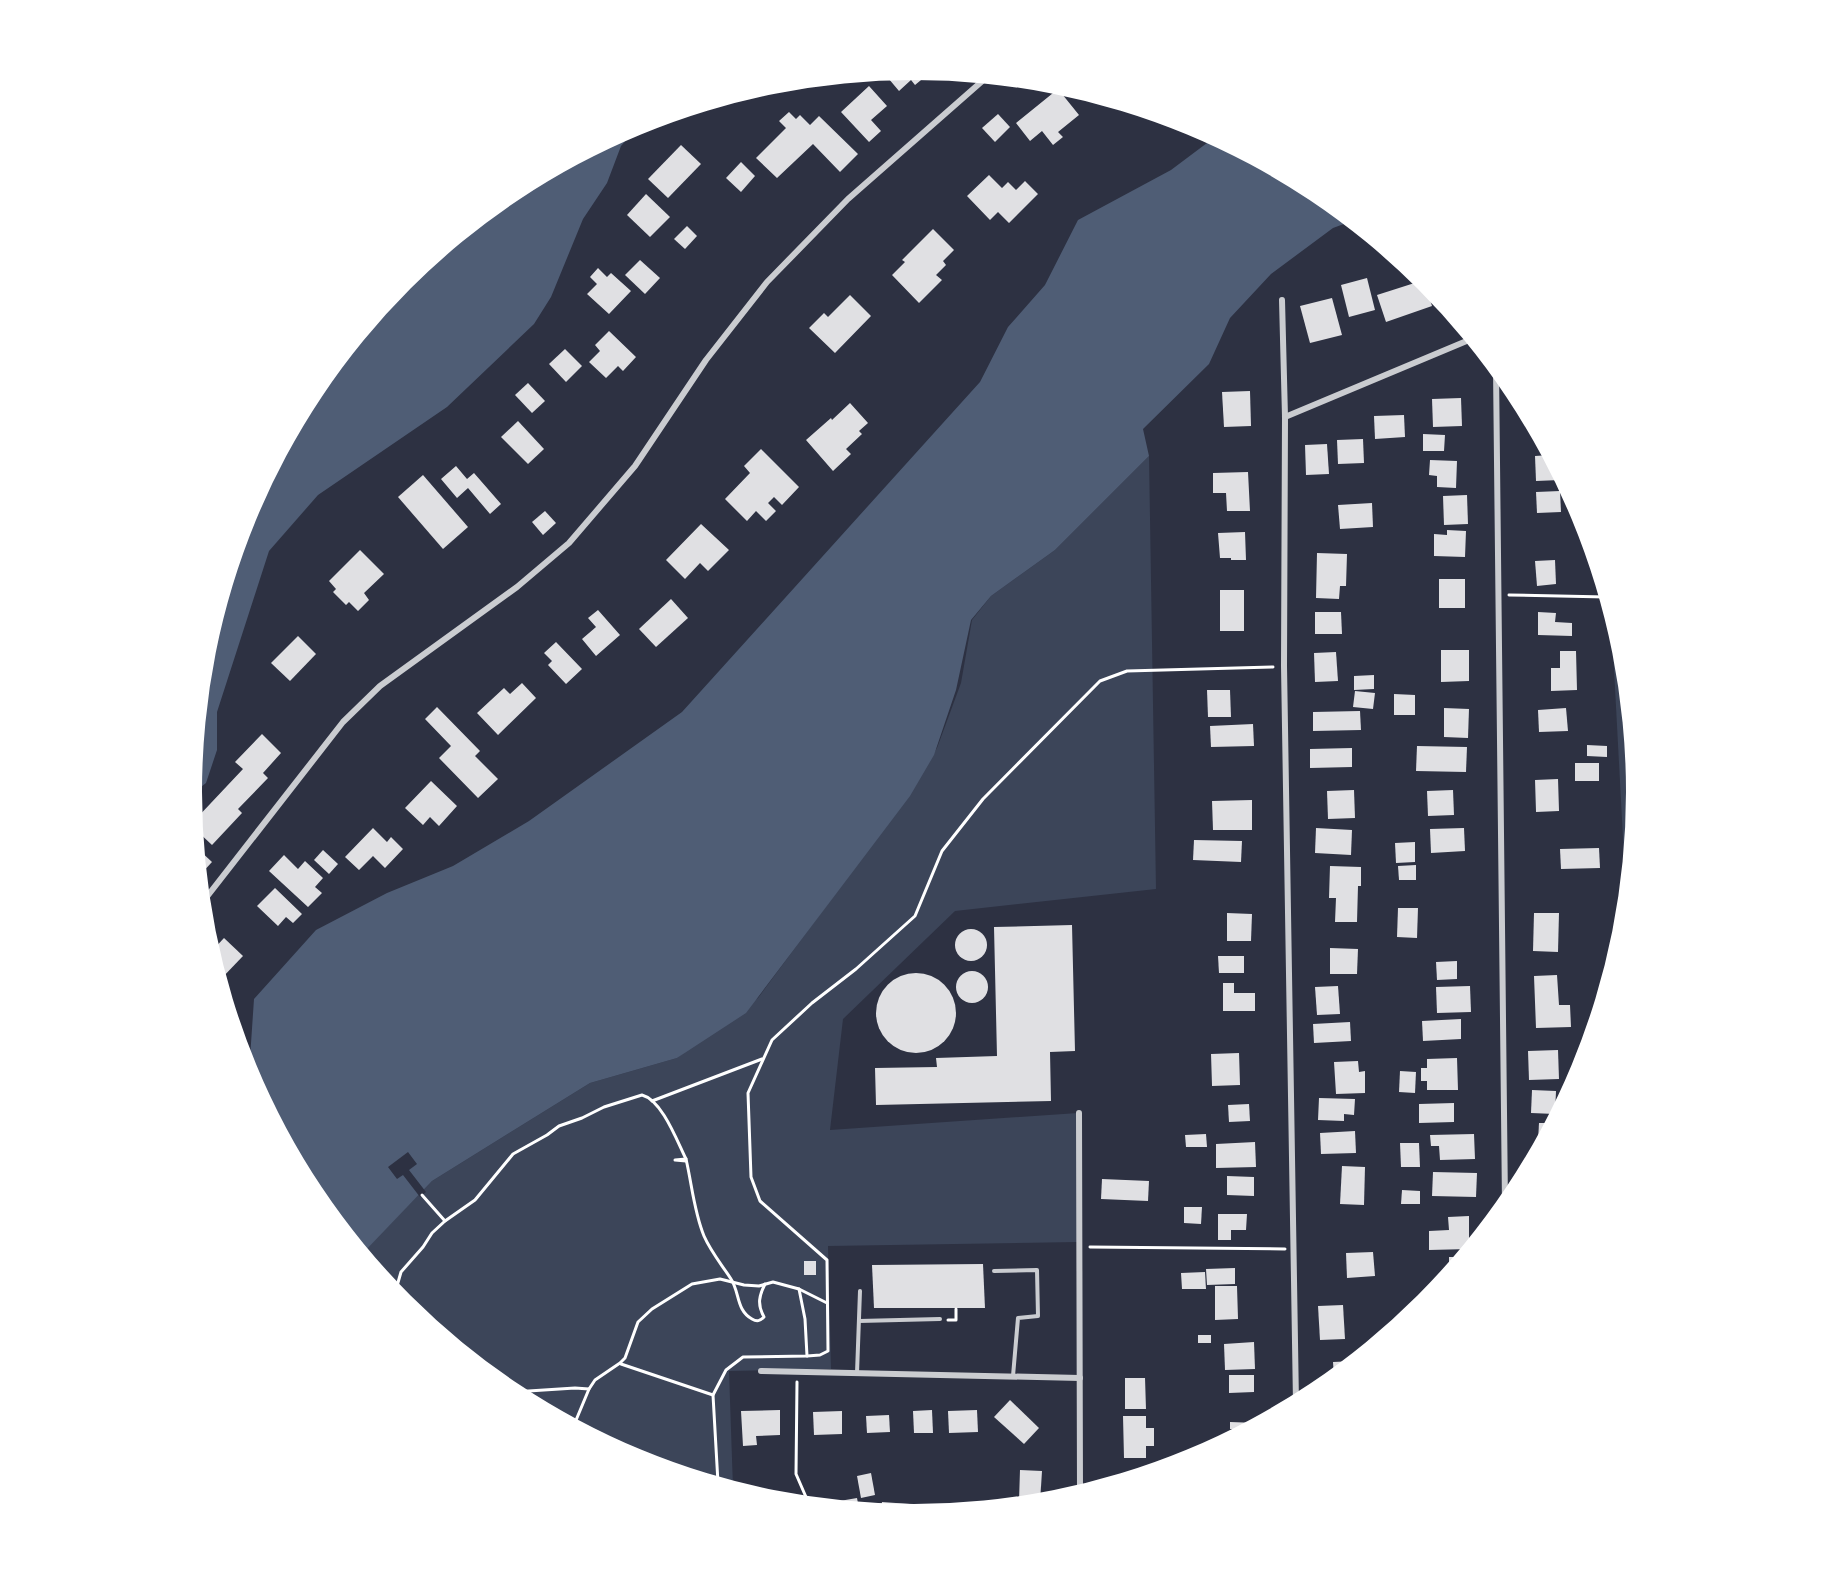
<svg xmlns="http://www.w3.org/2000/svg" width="1828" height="1583" font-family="Cabin,sans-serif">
<rect width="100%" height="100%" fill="#2d3142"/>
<g fill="#3c4559">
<polygon points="1149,456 1156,889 955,911 843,1019 830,1130 1078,1113 1078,1242 828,1246 831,1369 729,1371 733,1488 637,1459 512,1392 403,1302 363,1252 432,1181 590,1083 677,1058 758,998 910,793 937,748 961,683 972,620 991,596 1055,550"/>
<polygon points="1611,612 1623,651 1636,792 1626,895"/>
</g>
<g fill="#4f5d75">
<polygon points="641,123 621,146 607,183 583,219 551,297 534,324 447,407 318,495 269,551 217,712 217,750 206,783 192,794 205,650 247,515 313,390 403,280 513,191"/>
<polygon points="1215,137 1316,191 1352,221 1333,228 1271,274 1230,318 1209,364 1143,429 1149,456 1055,550 991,596 971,620 956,690 934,755 910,796 746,1013 677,1058 590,1083 432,1181 363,1253 313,1193 249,1073 254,999 316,930 387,893 453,866 529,821 682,712 980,382 1008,327 1045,285 1078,220 1171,170"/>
</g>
<polygon fill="#2d3142" points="408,1152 417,1164 409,1170 426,1192 420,1197 403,1175 397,1179 388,1167"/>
<g fill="#e0e0e3">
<polygon points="914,69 932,71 915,85 911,80 899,91 883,72"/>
<polygon points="869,86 887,106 871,120 881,131 869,142 841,112"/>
<polygon points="1058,89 1079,115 1058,132 1063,137 1053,145 1042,131 1030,141 1016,123"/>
<polygon points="789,112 796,119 800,115 810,125 819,116 858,154 840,172 813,144 777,178 756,158 786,128 779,121"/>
<polygon points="998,114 1010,127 995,142 982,128"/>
<polygon points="681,145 701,164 668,198 648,179"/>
<polygon points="741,162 755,176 741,192 726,178"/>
<polygon points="989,175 1002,188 1008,182 1016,190 1025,181 1038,194 1009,223 998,212 990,220 967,196"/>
<polygon points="646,194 670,217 650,237 627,215"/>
<polygon points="687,226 697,236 685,249 674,239"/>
<polygon points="933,229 954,250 943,261 946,265 936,275 942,280 919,303 892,275 905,262 902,260"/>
<polygon points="640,260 660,278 645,294 625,275"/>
<polygon points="598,268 607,277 611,273 631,291 609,314 587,294 597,284 590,277"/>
<polygon points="1367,278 1375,310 1349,317 1341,285"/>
<polygon points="1424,280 1432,306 1386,322 1377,295"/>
<polygon points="850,295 871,316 835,353 809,328 824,313 828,317"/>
<polygon points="1332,298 1342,335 1310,343 1300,306"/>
<polygon points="609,331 636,357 623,371 618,366 606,378 589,362 600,351 595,345"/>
<polygon points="565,349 582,366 566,382 549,364"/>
<polygon points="528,383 545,401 532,413 515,395"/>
<polygon points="1250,391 1251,426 1224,427 1222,392"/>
<polygon points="1461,398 1462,426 1433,427 1432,399"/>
<polygon points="850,403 868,423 859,431 862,434 846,449 851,454 833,471 806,440 831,418 832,420"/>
<polygon points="1404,415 1405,437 1375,439 1374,416"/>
<polygon points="518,421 544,449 528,464 501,437"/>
<polygon points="1423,434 1445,435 1444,451 1423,451"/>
<polygon points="1363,439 1364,463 1338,464 1337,440"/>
<polygon points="1327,444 1329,474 1306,475 1305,445"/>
<polygon points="761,449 799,487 782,505 774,497 768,503 776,511 766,521 756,511 747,521 725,499 750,473 744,466"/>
<polygon points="1550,455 1560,475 1560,480 1536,481 1535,456"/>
<polygon points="1430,460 1457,461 1456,488 1437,487 1437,476 1429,475"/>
<polygon points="456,466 467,479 474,473 501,504 490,514 468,488 457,498 441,479"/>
<polygon points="1248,472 1250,511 1227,511 1226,493 1213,493 1213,473"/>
<polygon points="423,475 468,527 443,549 398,497"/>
<polygon points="1560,491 1561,512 1537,513 1536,492"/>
<polygon points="1467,495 1468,524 1444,525 1443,496"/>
<polygon points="1372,503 1373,527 1340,529 1338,505"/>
<polygon points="545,511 556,523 543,535 532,522"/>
<polygon points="701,524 729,550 708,571 700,563 685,579 666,560"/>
<polygon points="1447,530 1466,531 1465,557 1434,556 1434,534 1447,535"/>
<polygon points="1245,532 1246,560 1231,560 1231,558 1220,558 1218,533"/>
<polygon points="360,550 384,574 364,593 369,600 358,611 349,602 346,605 333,592 336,589 329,581"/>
<polygon points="1317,553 1347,554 1346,586 1340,586 1339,599 1316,598"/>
<polygon points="1555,560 1556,584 1537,586 1535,561"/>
<rect x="1439" y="579" width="26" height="29"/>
<rect x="1220" y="590" width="24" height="41"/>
<polygon points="671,599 688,618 656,647 639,629"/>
<polygon points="598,610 620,635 596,656 582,639 596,627 588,618"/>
<polygon points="1315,612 1341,612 1342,634 1315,634"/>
<polygon points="1538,612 1556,613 1555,622 1572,623 1572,636 1538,635"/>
<polygon points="298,636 316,654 290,681 271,663"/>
<polygon points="556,642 582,669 566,684 548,665 552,661 544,653"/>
<polygon points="1441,650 1469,650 1469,681 1441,682"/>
<polygon points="1560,651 1576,651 1577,690 1551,691 1551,668 1560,668"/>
<polygon points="1336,652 1338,681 1315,682 1314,653"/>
<polygon points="1374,675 1374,689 1354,690 1354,676"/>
<polygon points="522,683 536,698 498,735 477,713 504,688 510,694"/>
<polygon points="1207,690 1230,690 1231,717 1208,717"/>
<polygon points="1355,691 1375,693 1373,709 1353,707"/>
<polygon points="1394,694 1415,695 1415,715 1394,715"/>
<polygon points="437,707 480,751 475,756 498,779 478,798 439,758 451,746 425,719"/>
<polygon points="1444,708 1469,709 1468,738 1444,737"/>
<polygon points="1566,708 1568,731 1539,732 1538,710"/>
<polygon points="1360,711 1361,730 1313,731 1313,712"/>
<polygon points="1253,724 1254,746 1211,747 1210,726"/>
<polygon points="262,734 281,753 263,773 268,778 238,809 242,813 212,845 195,829 194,821 243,769 235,762"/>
<polygon points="1587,745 1607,746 1607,757 1587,756"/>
<polygon points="1417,746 1467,747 1466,772 1416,771"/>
<polygon points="1352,748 1352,767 1310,768 1310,749"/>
<rect x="1575" y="763" width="24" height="18"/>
<polygon points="1558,779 1559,811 1536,812 1535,780"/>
<polygon points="431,781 457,806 439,826 430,817 423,825 405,808"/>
<polygon points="1354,790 1355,818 1328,819 1327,791"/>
<polygon points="1453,790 1454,815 1428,816 1427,791"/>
<polygon points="1252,800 1252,830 1213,830 1212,801"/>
<polygon points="373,828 387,842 391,837 403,849 385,868 373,856 359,870 345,857"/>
<polygon points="1316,828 1352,830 1351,855 1315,853"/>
<polygon points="1464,828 1465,851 1431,853 1430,829"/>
<polygon points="1194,840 1242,841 1241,862 1193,860"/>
<polygon points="1415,842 1415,862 1396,863 1395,843"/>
<polygon points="197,848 212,862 200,875"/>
<polygon points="1599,848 1600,868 1561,869 1560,849"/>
<polygon points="323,850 338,864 329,874 314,860"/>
<polygon points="284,855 298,869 305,861 323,878 315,887 322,893 308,907 269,871"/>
<polygon points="1416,865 1416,880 1399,880 1398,866"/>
<polygon points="1330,866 1361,867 1361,886 1358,886 1357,922 1335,922 1336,898 1329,898"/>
<polygon points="275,888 302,914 293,923 286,917 278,926 257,906"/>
<polygon points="1398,908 1418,908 1417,938 1397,937"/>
<polygon points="1227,913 1252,914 1251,941 1227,941"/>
<polygon points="1534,913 1559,913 1558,952 1533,951"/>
<polygon points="1072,925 1075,1051 1050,1052 1051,1101 876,1105 875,1068 937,1067 936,1058 997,1056 994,927"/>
<circle cx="971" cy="945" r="16"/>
<polygon points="224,938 243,956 220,980 211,952"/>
<polygon points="1330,948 1358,949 1357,974 1330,974"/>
<polygon points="1218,956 1244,956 1244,973 1219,973"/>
<polygon points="1457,961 1457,979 1437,980 1436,962"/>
<circle cx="972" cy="987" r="16"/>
<circle cx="916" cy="1013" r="40"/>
<polygon points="1557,975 1559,1005 1570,1005 1571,1027 1536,1028 1534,976"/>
<polygon points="1223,983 1234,983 1234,993 1255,993 1255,1011 1223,1011"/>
<polygon points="1338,986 1340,1014 1317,1015 1315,987"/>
<polygon points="1470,986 1471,1012 1437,1013 1436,987"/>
<polygon points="1461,1019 1461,1039 1423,1041 1422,1021"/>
<polygon points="1350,1022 1351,1041 1314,1043 1313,1024"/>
<polygon points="1558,1050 1559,1079 1529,1080 1528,1051"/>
<polygon points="1239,1053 1240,1085 1212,1086 1211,1054"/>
<polygon points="1457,1058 1458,1090 1427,1090 1427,1081 1421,1081 1421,1068 1427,1068 1427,1059"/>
<polygon points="1358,1061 1359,1072 1365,1071 1365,1093 1336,1094 1334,1062"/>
<polygon points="1400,1071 1416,1072 1415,1093 1399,1092"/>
<polygon points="1532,1090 1556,1091 1555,1114 1531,1113"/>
<polygon points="1319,1098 1355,1099 1354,1115 1344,1114 1344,1121 1318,1120"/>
<polygon points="1454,1103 1454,1122 1419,1123 1419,1104"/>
<polygon points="1249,1104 1250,1121 1229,1122 1228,1105"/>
<polygon points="1539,1123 1552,1123 1543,1141 1538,1141"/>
<polygon points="1355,1131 1356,1153 1321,1154 1320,1133"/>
<polygon points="1206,1134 1207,1147 1186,1147 1185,1135"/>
<polygon points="1474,1134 1475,1159 1440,1160 1439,1146 1431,1146 1430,1135"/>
<polygon points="1255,1142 1256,1167 1216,1168 1216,1144"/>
<polygon points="1400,1143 1419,1143 1420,1167 1401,1167"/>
<polygon points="1342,1166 1365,1167 1364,1205 1340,1204"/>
<polygon points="1433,1172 1477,1173 1476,1197 1432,1196"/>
<polygon points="1227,1176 1254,1177 1254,1196 1227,1195"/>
<polygon points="1102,1179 1149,1181 1148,1201 1101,1199"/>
<polygon points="1402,1190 1420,1191 1420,1204 1401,1204"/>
<polygon points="1184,1207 1202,1207 1201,1224 1184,1223"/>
<polygon points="1218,1214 1247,1214 1246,1230 1231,1230 1231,1240 1218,1240"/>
<polygon points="1469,1216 1469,1249 1429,1250 1429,1231 1449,1230 1448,1217"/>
<polygon points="1373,1252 1375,1276 1347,1278 1346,1253"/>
<polygon points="1449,1257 1462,1257 1449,1273"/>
<rect x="804" y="1261" width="12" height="14"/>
<polygon points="983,1264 985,1308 874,1308 872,1265"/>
<polygon points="1235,1268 1235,1284 1207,1285 1206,1269"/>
<polygon points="1205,1272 1206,1289 1182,1289 1181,1273"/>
<polygon points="1215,1286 1237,1286 1238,1319 1215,1320"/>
<polygon points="1343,1305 1345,1339 1320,1340 1318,1306"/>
<rect x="1198" y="1335" width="13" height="8"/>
<polygon points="1254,1342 1255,1369 1225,1370 1224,1344"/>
<polygon points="1354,1361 1347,1366 1334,1377 1333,1362"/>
<polygon points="1229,1375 1254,1375 1254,1392 1229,1393"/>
<polygon points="1125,1378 1145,1378 1146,1409 1125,1409"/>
<polygon points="1010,1400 1039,1428 1024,1444 994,1417"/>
<polygon points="780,1410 780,1435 756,1436 757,1445 743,1446 741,1411"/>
<polygon points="932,1410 933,1433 914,1433 913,1411"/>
<polygon points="977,1410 978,1432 949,1433 948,1411"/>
<polygon points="842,1411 842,1434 814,1435 813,1412"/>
<polygon points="889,1415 890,1432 867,1433 866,1416"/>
<polygon points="1123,1416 1146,1416 1146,1428 1154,1428 1154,1446 1146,1446 1146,1458 1124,1458"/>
<polygon points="1230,1422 1258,1423 1233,1436 1233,1429 1230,1429"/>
<polygon points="1020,1470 1042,1471 1040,1502 1019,1501"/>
<polygon points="871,1473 875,1495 861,1498 857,1476"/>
<polygon points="857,1498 859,1509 828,1506 828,1503"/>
<polygon points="882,1502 910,1504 910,1514 881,1511"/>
</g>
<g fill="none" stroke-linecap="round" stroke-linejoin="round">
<g stroke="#fff" stroke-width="3">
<polyline points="1509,595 1606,597"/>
<polyline points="652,1101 762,1059"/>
<polyline points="686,1159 675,1160 686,1161"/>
<polyline points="422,1195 445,1221"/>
<polyline points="1090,1247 1285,1249"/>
<polyline points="799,1289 805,1319 807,1356"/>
<path d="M395,1293L401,1272L423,1247L432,1233L445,1221L475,1200L513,1154L547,1135L559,1126L582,1118L604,1107L642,1095C662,1100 677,1141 686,1159C692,1185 694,1212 704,1236C711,1252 722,1265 731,1279C740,1293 736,1310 752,1319C757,1322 760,1321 764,1317C757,1304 759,1296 765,1284"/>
<polyline points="948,1320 956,1320 956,1309"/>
<polyline points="621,1364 713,1395"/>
<polyline points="797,1382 796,1474 809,1504"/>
<polyline points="513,1392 575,1388 589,1389"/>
<polyline points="574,1425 589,1389 595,1380 620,1363 625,1358 638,1322 652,1309 692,1284 720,1279 744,1285 759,1286 773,1282 799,1289 827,1303"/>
<polyline points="718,1483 713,1395 726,1370 743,1357 807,1356 820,1355 828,1351 827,1260 760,1201 751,1177 748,1093 772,1040 812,1003 856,969 915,916 942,851 983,799 1100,681 1127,671 1273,667"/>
</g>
<g stroke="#caccd0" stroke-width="4">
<polyline points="994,1271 1037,1270 1038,1316 1018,1318 1013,1376"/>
<polyline points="859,1321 940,1319"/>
<polyline points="857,1373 860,1291"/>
</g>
<g stroke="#caccd0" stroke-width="6">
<polyline points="1282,300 1285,417 1284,666 1296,1403"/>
<polyline points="1496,368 1505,1205"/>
<polyline points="1285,417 1469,340 1473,340"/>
<polyline points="202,903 343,722 380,686 517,587 569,543 635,466 706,360 767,282 848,199 988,76"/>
<polyline points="1079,1113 1080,1492"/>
<polyline points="761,1371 1080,1378"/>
</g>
</g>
<path d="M0 0H1828V1583H0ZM202 792a712 712 0 1 1 1424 0a712 712 0 1 1-1424 0Z" fill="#fff" fill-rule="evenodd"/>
</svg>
